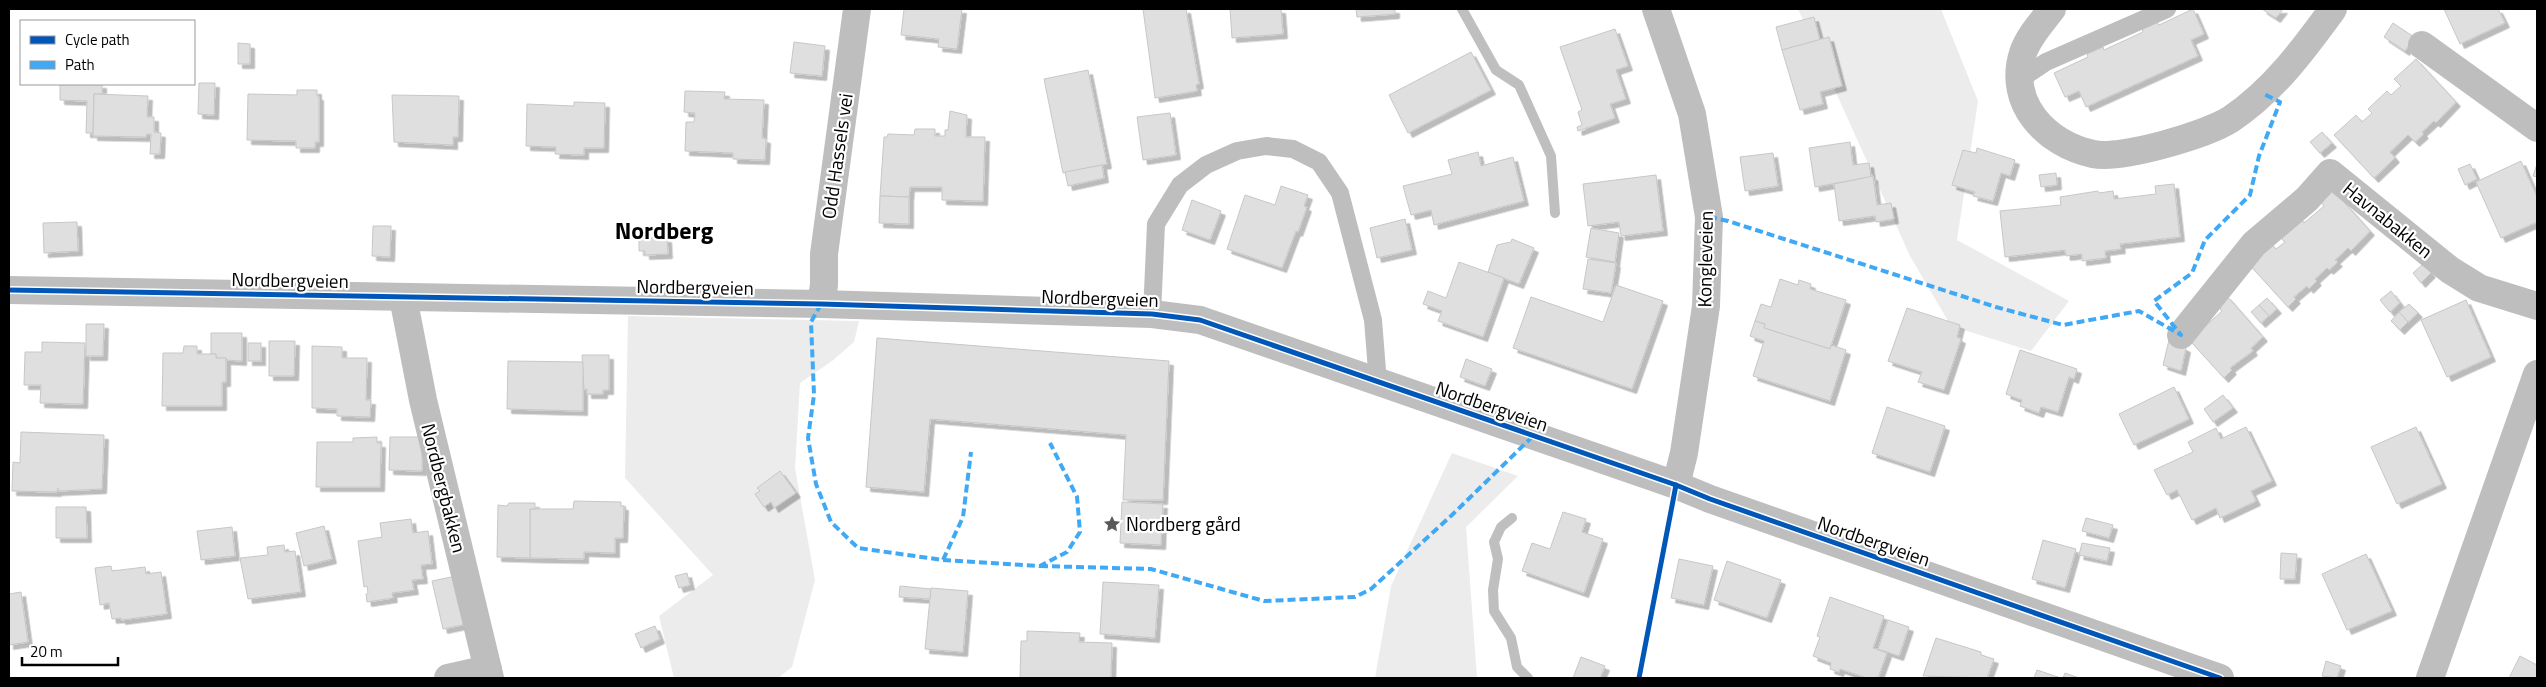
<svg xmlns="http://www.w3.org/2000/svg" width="2546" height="687" font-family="'Titillium Web',sans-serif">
<defs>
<filter id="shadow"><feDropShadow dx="4.5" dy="4.5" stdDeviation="0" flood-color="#0004"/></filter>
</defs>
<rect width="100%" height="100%" fill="#fff"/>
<g fill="#ececec">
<polygon points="1798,9 1941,9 1978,101 1957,240 2069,301 2031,351 1951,326 1910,256"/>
<polygon points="628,316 859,321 854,342 832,361 800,383 795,468 815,580 792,667 778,678 674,678 659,616 713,575 625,478"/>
<polygon points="1452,453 1518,476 1466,527 1477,678 1375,678 1391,586"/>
</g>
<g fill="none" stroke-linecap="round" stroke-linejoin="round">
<g stroke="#bfbfbf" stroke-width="10">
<polyline points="1462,9 1496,70 1519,85 1551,156 1555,213"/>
<polyline points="1512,518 1501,527 1494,542 1498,559 1493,590 1494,611 1511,638 1517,667 1528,678"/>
</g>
</g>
<g fill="#dfdfdf" stroke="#c7c7c7" filter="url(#shadow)">
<polygon points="904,9 962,9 957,49 938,47 939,39 901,35"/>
<polygon points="1143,9 1186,9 1199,84 1196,85 1197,91 1155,98"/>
<polygon points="1230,9 1281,9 1283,34 1232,38"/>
<polygon points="1356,9 1395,9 1395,14 1357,17"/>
<polygon points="2193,9 2204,34 2191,40 2198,56 2086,107 2079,91 2065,97 2054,73 2088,57 2087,54 2103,47 2104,50 2143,32 2142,29 2157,22 2159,25"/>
<polygon points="2262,9 2283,9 2276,18"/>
<polygon points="2444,9 2498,9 2505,23 2460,44"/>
<polygon points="1814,17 1820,40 1782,50 1776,27"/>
<polygon points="2393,23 2414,37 2405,51 2384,37"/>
<polygon points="1615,29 1628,66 1616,70 1626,99 1610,104 1615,118 1578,131 1577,127 1582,125 1578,112 1582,110 1560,47"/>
<polygon points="1829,37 1842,86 1820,92 1823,104 1800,110 1782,50"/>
<polygon points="794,42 825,46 822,76 790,73"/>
<polygon points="238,43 250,44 250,64 238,64"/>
<polygon points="1471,52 1491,90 1408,133 1389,95"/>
<polygon points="2416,59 2456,102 2436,123 2434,121 2422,132 2424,134 2415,142 2408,135 2390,152 2395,158 2374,178 2334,135 2356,115 2362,122 2372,113 2368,109 2387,91 2391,95 2401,86 2394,79"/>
<polygon points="1088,70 1107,164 1063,173 1044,79"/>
<polygon points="199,83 215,83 214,115 198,114"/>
<polygon points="60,84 102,84 102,94 94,94 93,133 86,133 87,101 60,100"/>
<polygon points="297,90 317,90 317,96 319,96 319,142 315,142 315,148 296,148 296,141 247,140 248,94 297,95"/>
<polygon points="685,91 725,92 724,99 764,100 762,138 766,139 765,160 733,159 733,153 685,151 686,122 694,122 695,113 684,112"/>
<polygon points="94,94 148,96 147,117 154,117 154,132 161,133 160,154 150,154 151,134 147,134 146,137 93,136"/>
<polygon points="392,95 459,96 458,137 453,137 453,145 394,142"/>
<polygon points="574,102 605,103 604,148 584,148 584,155 555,154 556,147 526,146 527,104 574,106"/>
<polygon points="950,111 967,115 966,137 985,137 983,201 942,200 942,187 910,187 909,197 880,196 884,137 887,137 888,134 914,135 915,129 935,129 935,136 945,136 945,130 948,130"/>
<polygon points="1170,113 1176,155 1143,160 1137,117"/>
<polygon points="2322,132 2332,143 2320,153 2310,142"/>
<polygon points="1850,142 1853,165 1869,163 1871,177 1815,187 1809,148"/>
<polygon points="1977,148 2015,160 2010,176 2001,173 1993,201 1973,196 1975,192 1952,185 1963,150 1976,153"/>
<polygon points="1478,152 1481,166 1513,157 1524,201 1434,225 1431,210 1411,215 1403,186 1452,174 1448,160"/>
<polygon points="1773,153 1778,186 1745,191 1740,157"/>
<polygon points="2521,161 2537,197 2537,222 2501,238 2476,182"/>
<polygon points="2470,164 2477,179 2465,185 2458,169"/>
<polygon points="2537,164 2537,177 2533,176"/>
<polygon points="1102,165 1104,178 1068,186 1065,172"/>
<polygon points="2056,173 2057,185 2041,187 2039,175"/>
<polygon points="1656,175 1663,231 1621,236 1619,222 1588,226 1583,184"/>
<polygon points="1873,176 1877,205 1891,203 1894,219 1876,222 1875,216 1839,221 1834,184"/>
<polygon points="2174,184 2180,237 2120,244 2121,249 2105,251 2106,258 2082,261 2082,254 2066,256 2065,250 2005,257 2000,211 2061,205 2060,197 2098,191 2099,193 2113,191 2114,199 2156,194 2155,186"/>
<polygon points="1281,186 1308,195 1304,206 1307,207 1298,232 1296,231 1282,268 1227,249 1245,195 1275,205"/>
<polygon points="2334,191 2370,231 2351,251 2348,248 2335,260 2338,262 2329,270 2327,268 2315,279 2317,281 2309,289 2307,286 2294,297 2296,299 2288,307 2247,262 2269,242 2276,249 2285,242 2278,235 2298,216 2304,223 2324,206 2321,202"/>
<polygon points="880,196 909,197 909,224 879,223"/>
<polygon points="1192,200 1221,211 1210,240 1182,230"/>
<polygon points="1405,219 1412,250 1377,258 1370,228"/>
<polygon points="77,222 78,251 44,253 43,223"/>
<polygon points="373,226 391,226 390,257 372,256"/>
<polygon points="1591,228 1619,233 1615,262 1586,257"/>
<polygon points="645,238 667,238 668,254 645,255 645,251 639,251 639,240"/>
<polygon points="1512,239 1534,248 1519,284 1488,272 1497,245 1511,242"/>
<polygon points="1588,259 1616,263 1611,293 1583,289"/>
<polygon points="1459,262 1504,278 1483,337 1438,321 1442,311 1423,304 1428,291 1446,298"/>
<polygon points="2423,264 2431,273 2421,283 2413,273"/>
<polygon points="1780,279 1798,285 1799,280 1811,284 1810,289 1846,300 1830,349 1764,328 1765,324 1755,321 1761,304 1771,307"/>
<polygon points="1616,285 1663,301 1632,389 1513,348 1531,297 1603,322"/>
<polygon points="2391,291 2400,303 2390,312 2380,300"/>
<polygon points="2226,295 2263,337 2251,348 2253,351 2230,368 2232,370 2224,378 2184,334 2200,331 2222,311 2216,304"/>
<polygon points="2267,298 2277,309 2269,316 2259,305"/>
<polygon points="2466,300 2491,357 2447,377 2421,320"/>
<polygon points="2409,304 2418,313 2408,322 2399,312"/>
<polygon points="2259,305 2269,316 2261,323 2251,312"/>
<polygon points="1907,308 1960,325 1957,337 1961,339 1944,390 1918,382 1922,372 1888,361"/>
<polygon points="2399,312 2408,322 2400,330 2391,321"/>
<polygon points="1755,321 1765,324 1764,328 1830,349 1831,345 1846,350 1830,401 1753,376 1764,341 1750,336"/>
<polygon points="86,324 104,324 103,356 86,356"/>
<polygon points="211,333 242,333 242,361 226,360 226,358 216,358 216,354 211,354"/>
<polygon points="877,338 1169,361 1163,500 1123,500 1126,435 930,419 924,492 866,487"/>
<polygon points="2169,340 2186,348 2181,371 2163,365"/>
<polygon points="269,341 295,341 294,376 269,376"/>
<polygon points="42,342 85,343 83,404 40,403 41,385 24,385 25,352 42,352"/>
<rect x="248" y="343" width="13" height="18"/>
<polygon points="184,346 197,346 197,354 216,354 216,358 226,358 226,382 222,382 222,406 162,406 163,353 183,353"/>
<polygon points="312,346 342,347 342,358 367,358 366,400 371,400 370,417 337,416 337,409 312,408"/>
<polygon points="2020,350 2077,369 2074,379 2069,377 2058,412 2041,407 2039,413 2020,406 2022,400 2006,394"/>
<polygon points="582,355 609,355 609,390 603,390 603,394 587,394 587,389 584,390"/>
<polygon points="1466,359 1492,369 1485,386 1460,377"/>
<polygon points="508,361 583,362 583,411 507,409"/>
<polygon points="2174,387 2189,419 2134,445 2119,414"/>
<polygon points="2223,395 2233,408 2213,422 2204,409"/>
<polygon points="1887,407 1945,426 1930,472 1872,453"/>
<polygon points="2246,427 2272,481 2251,491 2256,501 2220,518 2216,508 2192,520 2177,490 2167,495 2154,470 2193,452 2188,442 2216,428 2221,439"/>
<polygon points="2416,427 2442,484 2397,504 2371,447"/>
<polygon points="21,432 104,435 102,489 58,491 58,488 57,492 12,491 13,462 20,463"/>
<polygon points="377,437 377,443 381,443 380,487 316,487 317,442 353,442 353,438"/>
<polygon points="390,437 422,437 422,471 389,470"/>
<polygon points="780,471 796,493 774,508 771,502 764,507 755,494 760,491 757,488"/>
<polygon points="574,501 621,502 621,506 624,506 623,538 615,538 615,553 584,552 584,559 530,558 530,509 573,509"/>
<polygon points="1122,502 1163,504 1161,545 1120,543"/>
<polygon points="509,503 535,503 535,509 530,509 530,558 497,557 498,505 507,506"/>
<polygon points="56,507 86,507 87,538 56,538"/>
<polygon points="1563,512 1586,519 1582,532 1603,539 1584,593 1522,571 1532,543 1550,549"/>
<polygon points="2086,518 2113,525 2109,538 2082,531"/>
<polygon points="411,519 413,533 428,531 432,564 421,565 423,579 412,580 414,590 392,593 393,598 367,602 366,594 368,593 367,586 364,587 358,541 382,537 380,523"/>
<polygon points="324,526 332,559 304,566 296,533"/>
<polygon points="232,527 235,556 201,560 197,531"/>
<polygon points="2043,540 2076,549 2065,588 2032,579"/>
<polygon points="2082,543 2110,548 2107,561 2079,555"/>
<polygon points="284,545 285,552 295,551 301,592 248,599 240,558 268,555 267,547"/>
<polygon points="2281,553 2297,554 2295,579 2280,579"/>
<polygon points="2366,554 2392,611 2347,630 2322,574"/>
<polygon points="1679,559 1713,566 1704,605 1671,598"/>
<polygon points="1727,561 1781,580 1767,618 1714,600"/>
<polygon points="111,566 112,571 145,567 146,574 161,572 167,614 121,620 121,618 112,619 109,603 100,605 95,568"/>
<polygon points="687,573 690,585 679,588 675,576"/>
<polygon points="456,576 467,624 443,629 432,581"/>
<polygon points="1103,582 1159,585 1155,638 1100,634"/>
<polygon points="900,586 931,589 930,599 899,597"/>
<polygon points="931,588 968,591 963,652 925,649"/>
<polygon points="21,592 28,642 9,645 9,594"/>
<polygon points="1830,597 1884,616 1873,648 1887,653 1878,678 1867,678 1840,669 1839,672 1830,669 1831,663 1813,656 1820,637 1817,636"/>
<polygon points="1888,620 1909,627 1899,656 1878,649"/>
<polygon points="655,626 660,639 641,648 635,634"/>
<polygon points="1027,631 1080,633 1079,642 1112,643 1111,678 1020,678 1021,641 1027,641"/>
<polygon points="1936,638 1981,652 1981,655 1994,659 1987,678 1923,676"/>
<polygon points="2520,656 2537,665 2537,678 2509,678"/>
<polygon points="1581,657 1605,666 1600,678 1573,678"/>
<polygon points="2326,661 2341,666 2337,678 2322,676"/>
<polygon points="2037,670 2061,678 2034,678"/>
<polygon points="2065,673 2079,678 2063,678"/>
</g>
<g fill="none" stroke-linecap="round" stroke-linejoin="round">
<g stroke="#bebebe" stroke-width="18">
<polyline points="2019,80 2046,62 2167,9"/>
<polyline points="1152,314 1156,224 1180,185 1206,165 1237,151 1266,146 1293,149 1319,162 1340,193 1373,320 1378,383"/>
</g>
<g stroke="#bebebe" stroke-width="28">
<polyline points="1656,9 1692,114 1709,217 1706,306 1684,453 1676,485"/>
<path d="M2052,9C2042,22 2028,37 2023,53C2007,103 2046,144 2093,154C2121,160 2206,135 2231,119C2273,91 2304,49 2333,9"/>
<polyline points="2422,45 2537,128"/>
<polyline points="403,297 423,400 490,678"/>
<polyline points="821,304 824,285 824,254 857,9"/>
<polyline points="2181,335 2254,244 2307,199 2330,173 2450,270 2479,288 2537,306"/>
<polyline points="448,678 488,669"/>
<polyline points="2430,678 2537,374"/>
</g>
<polyline stroke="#bebebe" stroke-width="28" points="9,290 821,304 1152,314 1200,320 1676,485 1710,499 2220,678"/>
<g stroke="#3fa9f5" stroke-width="4" stroke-dasharray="8 4" stroke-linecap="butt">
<polyline points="1709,217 1728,221 1996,307 2063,325 2139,311 2181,335 2154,301 2192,273 2205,240 2250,195 2259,156 2280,102 2264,94"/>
<polyline points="821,304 811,322 814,395 808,438 816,484 831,522 858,548 943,560 963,517 971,452"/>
<polyline points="943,560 1040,566 1067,552 1080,532 1077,497 1050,443"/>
<polyline points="1040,566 1151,569 1264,601 1355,597 1371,589 1452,515 1533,436"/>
</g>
<g stroke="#fff" stroke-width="8">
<g id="cycleway">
<polyline points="9,290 821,304 1152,314 1200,320 1676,485 1710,499 2220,678"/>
<polyline points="1639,678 1676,485"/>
</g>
</g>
<use href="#cycleway" stroke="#0057b8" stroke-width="5"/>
</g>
<defs>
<g id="sight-bare" transform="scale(1.35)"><path d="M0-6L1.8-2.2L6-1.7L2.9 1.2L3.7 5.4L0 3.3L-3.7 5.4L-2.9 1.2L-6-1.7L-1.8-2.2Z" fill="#595959" stroke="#fff" stroke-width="2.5" paint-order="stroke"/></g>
</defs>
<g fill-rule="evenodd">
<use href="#sight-bare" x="1112" y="524"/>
</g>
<g text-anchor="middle" stroke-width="4.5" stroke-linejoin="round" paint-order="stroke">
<g font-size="19" fill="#000" stroke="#fff">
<text transform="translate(837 156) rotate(-82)" y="7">Odd Hassels vei</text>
<text transform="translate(2388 220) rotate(39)" y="7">Havnabakken</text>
<text transform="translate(1705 259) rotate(-89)" y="7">Kongleveien</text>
<text transform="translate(290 280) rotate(1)" y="7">Nordbergveien</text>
<text transform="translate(695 287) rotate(1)" y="7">Nordbergveien</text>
<text transform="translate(1100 298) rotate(2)" y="7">Nordbergveien</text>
<text transform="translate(1492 406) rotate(19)" y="7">Nordbergveien</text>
<text transform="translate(444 488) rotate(76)" y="7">Nordbergbakken</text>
<text transform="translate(1874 541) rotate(19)" y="7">Nordbergveien</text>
</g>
<g font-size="19" fill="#000" stroke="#fff" text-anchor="start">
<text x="1126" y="531">Nordberg gård</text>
</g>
<g font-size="24" font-weight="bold" fill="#000" stroke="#fff">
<text x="664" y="239">Nordberg</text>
</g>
</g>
<rect width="2546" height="687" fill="none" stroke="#000000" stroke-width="20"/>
<rect x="20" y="20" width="175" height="65" fill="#ffffff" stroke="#999999"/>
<rect x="30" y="36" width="25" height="8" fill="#0057b8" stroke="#999999"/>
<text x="65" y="45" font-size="15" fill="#000000">Cycle path</text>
<rect x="30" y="61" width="25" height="8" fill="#3fa9f5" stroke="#999999"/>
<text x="65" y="70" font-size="15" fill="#000000">Path</text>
<path d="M22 657v8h96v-8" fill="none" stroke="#000000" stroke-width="2.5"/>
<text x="30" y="657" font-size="15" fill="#000000" stroke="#ffffff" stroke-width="4" paint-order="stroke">20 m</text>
</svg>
